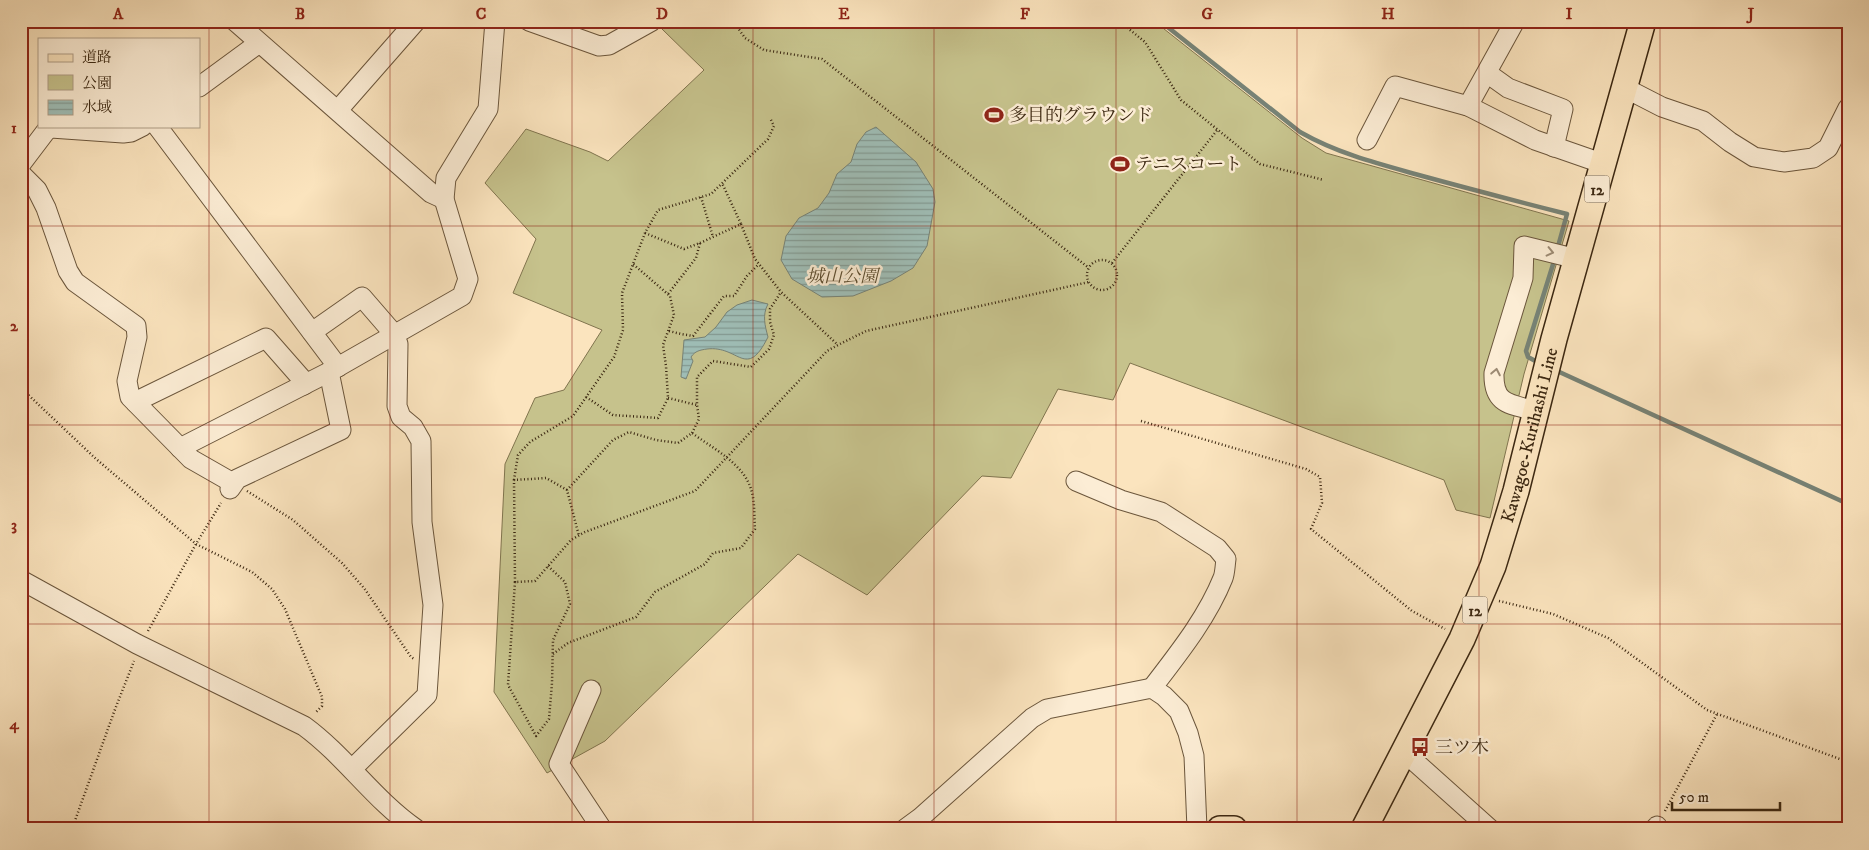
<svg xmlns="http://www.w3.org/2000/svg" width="1869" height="850" font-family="'IM FELL DW Pica','Noto Serif JP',serif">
<defs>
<pattern id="water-rules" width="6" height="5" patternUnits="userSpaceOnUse" patternTransform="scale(1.25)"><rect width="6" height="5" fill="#9fbeb7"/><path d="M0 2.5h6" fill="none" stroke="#839a93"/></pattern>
</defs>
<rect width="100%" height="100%" fill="#fbe4be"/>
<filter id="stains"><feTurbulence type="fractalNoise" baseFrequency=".004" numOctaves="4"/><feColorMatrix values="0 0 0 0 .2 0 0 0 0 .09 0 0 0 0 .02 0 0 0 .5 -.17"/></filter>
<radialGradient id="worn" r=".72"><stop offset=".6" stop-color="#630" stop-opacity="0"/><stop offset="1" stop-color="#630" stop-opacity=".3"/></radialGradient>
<polygon fill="#c6c28c" stroke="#80744e" points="677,21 1154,21 1302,138 1326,153 1569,221 1524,374 1490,518 1456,510 1444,480 1130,363 1113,400 1058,389 1011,478 982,476 867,595 798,554 605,741 547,773 494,692 505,464 535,398 564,390 602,330 513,293 536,239 485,183 526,129 590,152 608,161 704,70 662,29"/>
<g fill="url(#water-rules)" stroke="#778275">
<polygon points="876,127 916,162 933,189 935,202 927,246 913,268 891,281 853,296 822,297 792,279 781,260 786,236 799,218 818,208 829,193 837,174 851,162 857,144 866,132"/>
<path d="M752,300L768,304C762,315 765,326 768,337C746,381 739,345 707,349C700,350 695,351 691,357L693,361L686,379L681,377L684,340L705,337L716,327L727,312L737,305Z"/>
</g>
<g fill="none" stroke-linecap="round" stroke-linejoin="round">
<g stroke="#778275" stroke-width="4.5">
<path d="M1160,21L1300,132C1337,153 1375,163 1415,174C1466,188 1516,201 1567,214L1557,250"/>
<polyline points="1539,363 1528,357 1526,351 1555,258"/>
<polyline points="1555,370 1848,504"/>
</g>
<g stroke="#6b563c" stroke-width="21">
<g id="minor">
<polyline points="235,21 431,193 444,199"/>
<polyline points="529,21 599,46 609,45 652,21"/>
<polyline points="1487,73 1508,88 1563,109 1554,147"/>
<polyline points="199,87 259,43"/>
<polyline points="1625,88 1662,107 1703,121 1730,142 1754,157 1784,162 1813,158 1828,148 1848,108"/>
<polyline points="1468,106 1515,21"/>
<polyline points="338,110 416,21"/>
<polyline points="157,126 338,367"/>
<polyline points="1367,140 1395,86 1468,106 1535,140 1604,164"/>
<polyline points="21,164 46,131 51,128 123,133 131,132 143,126"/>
<polyline points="21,174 37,190 46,208 68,271 75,282 136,326 137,337 127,381 130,397 191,459 233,483"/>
<polyline points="312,332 362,297 394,334 398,344 397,406 401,417 413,427 421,441 422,522 433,605 427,695 352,769"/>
<polyline points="136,403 141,399 266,338 302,379 304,385"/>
<path d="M1536,411C1510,404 1493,405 1494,373L1523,278L1524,246L1577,259"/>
<polyline points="180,448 329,372 462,296 468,279 444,199 446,178 488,109 495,21"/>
<path d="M1076,481L1121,500L1161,512L1217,548L1226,559C1225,566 1225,573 1223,578C1207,618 1178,654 1152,688"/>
<polyline points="230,489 237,479 341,430 329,372"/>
<path d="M21,580L137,644L304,726C345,756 374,800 416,829"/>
<polyline points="591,690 559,764 602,829"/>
<polyline points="1404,752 1490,829"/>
<polyline points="905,829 920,818 1032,718 1047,709 1152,688 1164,696 1179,711 1188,733 1194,756 1197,829"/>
<polyline points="1655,829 1657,826"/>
</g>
</g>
<g stroke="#3b2711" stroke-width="28">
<g id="major">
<polyline points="1220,829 1234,829"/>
<path id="s1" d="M1364,829L1462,639L1493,566L1516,491L1554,339L1643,21"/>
</g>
</g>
<g stroke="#3b2711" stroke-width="2.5" stroke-dasharray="1 2.5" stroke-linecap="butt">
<polyline points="733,21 745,38 764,50 822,59 1089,268"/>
<polyline points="1119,21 1145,42 1181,100 1260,164 1324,180"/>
<polyline points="701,197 713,237"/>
<polyline points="741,224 755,259 781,292 838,345"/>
<polyline points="645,233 684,249 700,243 696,258 668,294"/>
<polyline points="700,243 741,224 722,183"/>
<circle cx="1102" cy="275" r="15"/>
<polyline points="1112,263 1218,129"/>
<polyline points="669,331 681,334 693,336 724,296 734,296 747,276 759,264"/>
<polyline points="21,388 95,458 196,544 252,572 272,589 285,609 322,697 322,706 315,713"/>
<polyline points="586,397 613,415 658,418 668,398 666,366 663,345 674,315 670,296 633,264"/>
<polyline points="668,398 697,405"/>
<polyline points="1141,421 1306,469 1320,477 1322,503 1311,529 1412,611 1445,629"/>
<polyline points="692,433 699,419 697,405 697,377 713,361 751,367 769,349 774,335 770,322 770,309 781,292"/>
<polyline points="514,480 518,455 530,442 573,416 614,357 623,330 622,293 645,233 658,210 711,194 768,139 774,126 770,118"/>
<polyline points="247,491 293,520 342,563 364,588 411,657 414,659"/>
<polyline points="548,566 565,582 570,604 553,640 552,683 549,719 536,736 508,685 515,582 535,581 571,540 585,532 695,491 827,351 838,345 866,331 1089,282"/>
<polyline points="515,582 514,480 546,478 567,490"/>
<polyline points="1499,601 1553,614 1608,638 1707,710 1848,762"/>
<polyline points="148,631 196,544 221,503"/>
<path d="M553,654L568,643L636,617L655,592L705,564L713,553L741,548L755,529C754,516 755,501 751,489C743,463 712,448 692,433L678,443L656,440L629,432L613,440L567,490L579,536"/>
<polyline points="1665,811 1717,714"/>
<polyline points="72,829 114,712 134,661"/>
</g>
<use href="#minor" stroke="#fcedd5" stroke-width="19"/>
<use href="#major" stroke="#fbe4be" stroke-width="25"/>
</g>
<defs><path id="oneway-chevron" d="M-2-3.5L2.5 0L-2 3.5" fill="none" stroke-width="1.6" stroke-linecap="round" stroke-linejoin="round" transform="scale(1.25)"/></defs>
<g stroke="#9c8a73">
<use href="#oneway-chevron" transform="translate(1550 252) rotate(13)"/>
<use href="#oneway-chevron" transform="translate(1496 372) rotate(-79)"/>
</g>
<path fill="none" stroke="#8f2418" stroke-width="1" stroke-opacity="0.55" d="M209,21V829M390,21V829M572,21V829M753,21V829M934,21V829M1116,21V829M1297,21V829M1479,21V829M1660,21V829M21,226H1848M21,425H1848M21,624H1848"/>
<defs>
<g id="stadium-bare" transform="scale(1.5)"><path d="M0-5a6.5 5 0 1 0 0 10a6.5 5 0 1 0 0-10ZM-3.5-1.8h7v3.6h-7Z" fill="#8f2418" stroke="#fcedd5" stroke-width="2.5" paint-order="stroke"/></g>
<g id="bus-bare" transform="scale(1.5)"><path d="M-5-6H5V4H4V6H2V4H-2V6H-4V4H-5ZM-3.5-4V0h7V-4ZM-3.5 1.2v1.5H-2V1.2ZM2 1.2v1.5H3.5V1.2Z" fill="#8f2418" stroke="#fcedd5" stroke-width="2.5" paint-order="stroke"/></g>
</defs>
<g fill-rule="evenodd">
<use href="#stadium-bare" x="994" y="115"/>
<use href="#stadium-bare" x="1120" y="164"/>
<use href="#bus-bare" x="1420" y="747"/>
</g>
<g text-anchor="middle" stroke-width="5" stroke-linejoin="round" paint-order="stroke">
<g fill="#fcedd5" stroke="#75624c" stroke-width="1">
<rect x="1584.5" y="175.5" width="25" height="27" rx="4"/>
<rect x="1462.5" y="596.5" width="25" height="27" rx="4"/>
</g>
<g font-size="16" font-weight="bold" fill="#3b2711">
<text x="1597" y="195">12</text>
<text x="1475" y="616">12</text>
</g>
<g font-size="18" fill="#3b2711" stroke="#fcedd5" text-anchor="start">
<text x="1009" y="121">多目的グラウンド</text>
<text x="1135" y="170">テニスコート</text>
<text x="1435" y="753">三ツ木</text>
</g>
<g font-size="18" font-style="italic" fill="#5e4e30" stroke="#fcedd5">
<text x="842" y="282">城山公園</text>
</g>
<g font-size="18" fill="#3b2711" stroke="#fcedd5">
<text dy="6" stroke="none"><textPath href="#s1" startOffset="429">Kawagoe-Kurihashi Line</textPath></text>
</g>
</g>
<rect width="1869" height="850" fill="none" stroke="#fbe4be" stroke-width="55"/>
<rect x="38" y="38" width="162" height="90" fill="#fcedd5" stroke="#af9e87"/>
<rect x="48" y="54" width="25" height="8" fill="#fbe4be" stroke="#af9e87"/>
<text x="82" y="62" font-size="15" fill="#3b2711">道路</text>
<rect x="48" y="75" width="25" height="15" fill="#c6c28c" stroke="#af9e87"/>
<text x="82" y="88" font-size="15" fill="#3b2711">公園</text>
<rect x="48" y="100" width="25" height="15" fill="url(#water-rules)" stroke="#af9e87"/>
<text x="82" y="112" font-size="15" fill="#3b2711">水域</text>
<path d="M1672 802v8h108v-8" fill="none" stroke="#3b2711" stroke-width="2.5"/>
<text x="1679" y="802" font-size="15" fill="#3b2711" stroke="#fcedd5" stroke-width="4" paint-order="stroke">50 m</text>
<rect x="28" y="28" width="1814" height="794" fill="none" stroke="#8f2418" stroke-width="2"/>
<g font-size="16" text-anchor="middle" font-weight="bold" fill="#8f2418">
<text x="118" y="19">A</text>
<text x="300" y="19">B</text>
<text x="481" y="19">C</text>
<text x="662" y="19">D</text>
<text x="844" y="19">E</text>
<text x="1025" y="19">F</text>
<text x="1207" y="19">G</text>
<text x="1388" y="19">H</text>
<text x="1569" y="19">I</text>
<text x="1751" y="19">J</text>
<text x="14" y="133">1</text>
<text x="14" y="331">2</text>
<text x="14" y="530">3</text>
<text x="14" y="729">4</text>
</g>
<rect width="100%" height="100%" filter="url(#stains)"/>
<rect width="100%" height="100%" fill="url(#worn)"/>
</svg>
